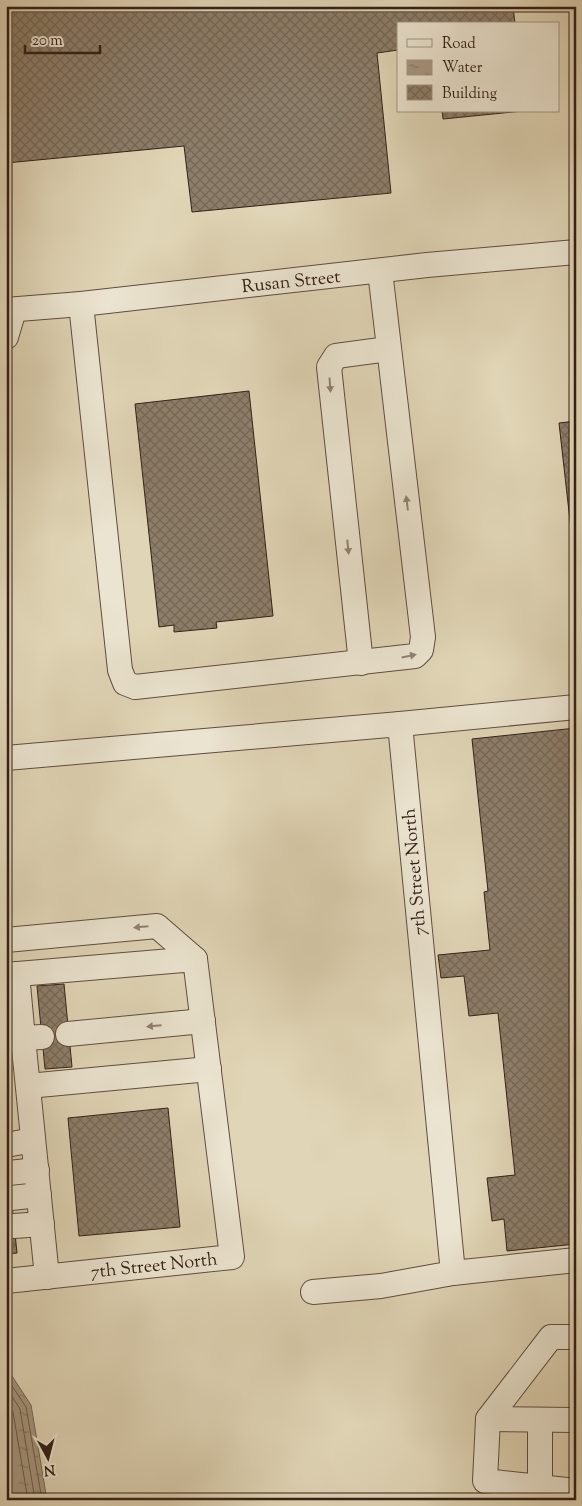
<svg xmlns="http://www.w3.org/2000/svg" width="582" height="1506" font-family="'Sorts Mill Goudy',serif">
<defs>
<pattern id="water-ripples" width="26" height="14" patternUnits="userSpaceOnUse" patternTransform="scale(1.25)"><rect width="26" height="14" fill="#a69780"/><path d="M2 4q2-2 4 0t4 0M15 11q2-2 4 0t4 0" fill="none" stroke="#887b68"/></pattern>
<pattern id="building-cross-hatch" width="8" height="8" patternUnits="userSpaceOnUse" patternTransform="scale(1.25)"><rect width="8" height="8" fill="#8d7e6a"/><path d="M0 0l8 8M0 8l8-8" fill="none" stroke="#746756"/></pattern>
</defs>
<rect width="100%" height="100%" fill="#e0d5b6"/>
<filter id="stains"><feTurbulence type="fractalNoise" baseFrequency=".004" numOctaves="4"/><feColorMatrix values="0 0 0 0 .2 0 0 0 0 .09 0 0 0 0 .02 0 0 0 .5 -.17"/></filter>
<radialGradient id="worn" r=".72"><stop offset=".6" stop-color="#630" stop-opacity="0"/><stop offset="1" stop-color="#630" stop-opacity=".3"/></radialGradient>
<polygon fill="url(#water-ripples)" stroke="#786756" points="6,1372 10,1373 31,1405 47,1500 6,1500"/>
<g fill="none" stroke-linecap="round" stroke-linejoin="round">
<g stroke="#6d5c4c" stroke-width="1">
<polyline points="6,1377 26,1407 42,1500"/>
<polyline points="6,1387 20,1409 35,1500"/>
<polyline points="6,1401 13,1412 28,1500"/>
</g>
</g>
<g fill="url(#building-cross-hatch)" stroke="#342018">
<polygon points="6,6 513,6 515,24 398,24 398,50 377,53 391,193 192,212 184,146 6,163"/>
<polygon points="442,111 523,111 443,119"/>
<polygon points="249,391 273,616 216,622 217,628 174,632 174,625 159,627 135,404"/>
<polygon points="576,421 576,574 559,423"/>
<polygon points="576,728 576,1244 507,1251 504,1219 492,1221 487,1178 515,1175 498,1013 469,1016 464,976 441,978 438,955 490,950 484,892 488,891 472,739"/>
<polygon points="64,984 72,1067 45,1069 37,986"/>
<polygon points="168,1108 180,1227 79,1236 68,1118"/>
<polygon points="6,1146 17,1253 6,1254"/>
</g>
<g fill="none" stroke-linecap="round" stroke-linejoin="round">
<g stroke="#5f4d40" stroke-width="26">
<g id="minor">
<polyline points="81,304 120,670 125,683 135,687 415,656 421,650 423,637 380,271"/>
<polyline points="6,310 81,304 427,265 576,252"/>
<polyline points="6,337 14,310"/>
<polyline points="361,663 329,367 336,356 388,349"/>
<polyline points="400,724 576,707"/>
<polyline points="6,758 400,724 453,1273 381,1286 313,1292"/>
<polyline points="6,940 157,926 195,959"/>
<polyline points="17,974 23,1038 42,1037"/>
<polyline points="6,975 195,959 232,1257 6,1281"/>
<polyline points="68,1034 203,1021"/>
<polyline points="6,1040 23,1038 47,1277"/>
<polyline points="28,1086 209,1069"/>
<polyline points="6,1145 33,1140"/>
<polyline points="9,1173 37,1170"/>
<polyline points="11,1198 39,1195"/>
<polyline points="14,1226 42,1224"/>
<polyline points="453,1273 576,1260"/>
<polyline points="576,1337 551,1337 488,1419 485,1481 576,1491"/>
<polyline points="488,1419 576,1420"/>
<polyline points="540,1420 540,1488"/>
</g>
</g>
<use href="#minor" stroke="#ebe4d0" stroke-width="24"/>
</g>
<defs><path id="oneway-solid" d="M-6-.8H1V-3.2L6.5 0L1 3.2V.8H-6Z" transform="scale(1.25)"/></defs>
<g fill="#908274">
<use href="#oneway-solid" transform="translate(330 385) rotate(86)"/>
<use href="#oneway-solid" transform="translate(407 503) rotate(-97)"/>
<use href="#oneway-solid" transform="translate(348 547) rotate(84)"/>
<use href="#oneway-solid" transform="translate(409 656) rotate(-12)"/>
<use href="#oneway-solid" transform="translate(141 927) rotate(175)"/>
<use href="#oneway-solid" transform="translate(154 1026) rotate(175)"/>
</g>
<g text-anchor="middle" stroke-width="4.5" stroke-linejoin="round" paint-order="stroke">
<g font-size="18" fill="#342018" stroke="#ebe4d0">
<text transform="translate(291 281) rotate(-6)" y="6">Rusan Street</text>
<text transform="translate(414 872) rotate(-95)" y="6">7th Street North</text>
<text transform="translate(154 1265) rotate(-6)" y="6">7th Street North</text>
</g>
</g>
<rect width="582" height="1506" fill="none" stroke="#e0d5b6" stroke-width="25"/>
<rect x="8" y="8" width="567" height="1491" fill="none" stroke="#342018" stroke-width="2.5"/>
<rect x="12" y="12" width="557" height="1481" fill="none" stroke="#342018"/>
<rect x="397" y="22" width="162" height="90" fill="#ebe4d0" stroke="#a29686"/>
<rect x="407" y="39" width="25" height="8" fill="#ebe4d0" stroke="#a29686"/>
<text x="442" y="48" font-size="15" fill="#342018">Road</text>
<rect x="407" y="60" width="25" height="15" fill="url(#water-ripples)" stroke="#a29686"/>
<text x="442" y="72" font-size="15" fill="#342018">Water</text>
<rect x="407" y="85" width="25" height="15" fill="url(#building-cross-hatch)" stroke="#a29686"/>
<text x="442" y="98" font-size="15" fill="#342018">Building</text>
<g transform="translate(48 1458) rotate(173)" stroke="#ebe4d0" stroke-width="4" paint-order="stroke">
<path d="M0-4L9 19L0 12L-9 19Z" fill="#342018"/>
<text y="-8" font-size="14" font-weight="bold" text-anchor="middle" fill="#342018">N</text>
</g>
<path d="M25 45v8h75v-8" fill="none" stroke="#342018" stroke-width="2.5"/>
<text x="32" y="45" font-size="15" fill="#342018" stroke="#ebe4d0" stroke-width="4" paint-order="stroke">20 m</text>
<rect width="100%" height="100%" filter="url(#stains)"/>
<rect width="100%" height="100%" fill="url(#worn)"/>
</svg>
